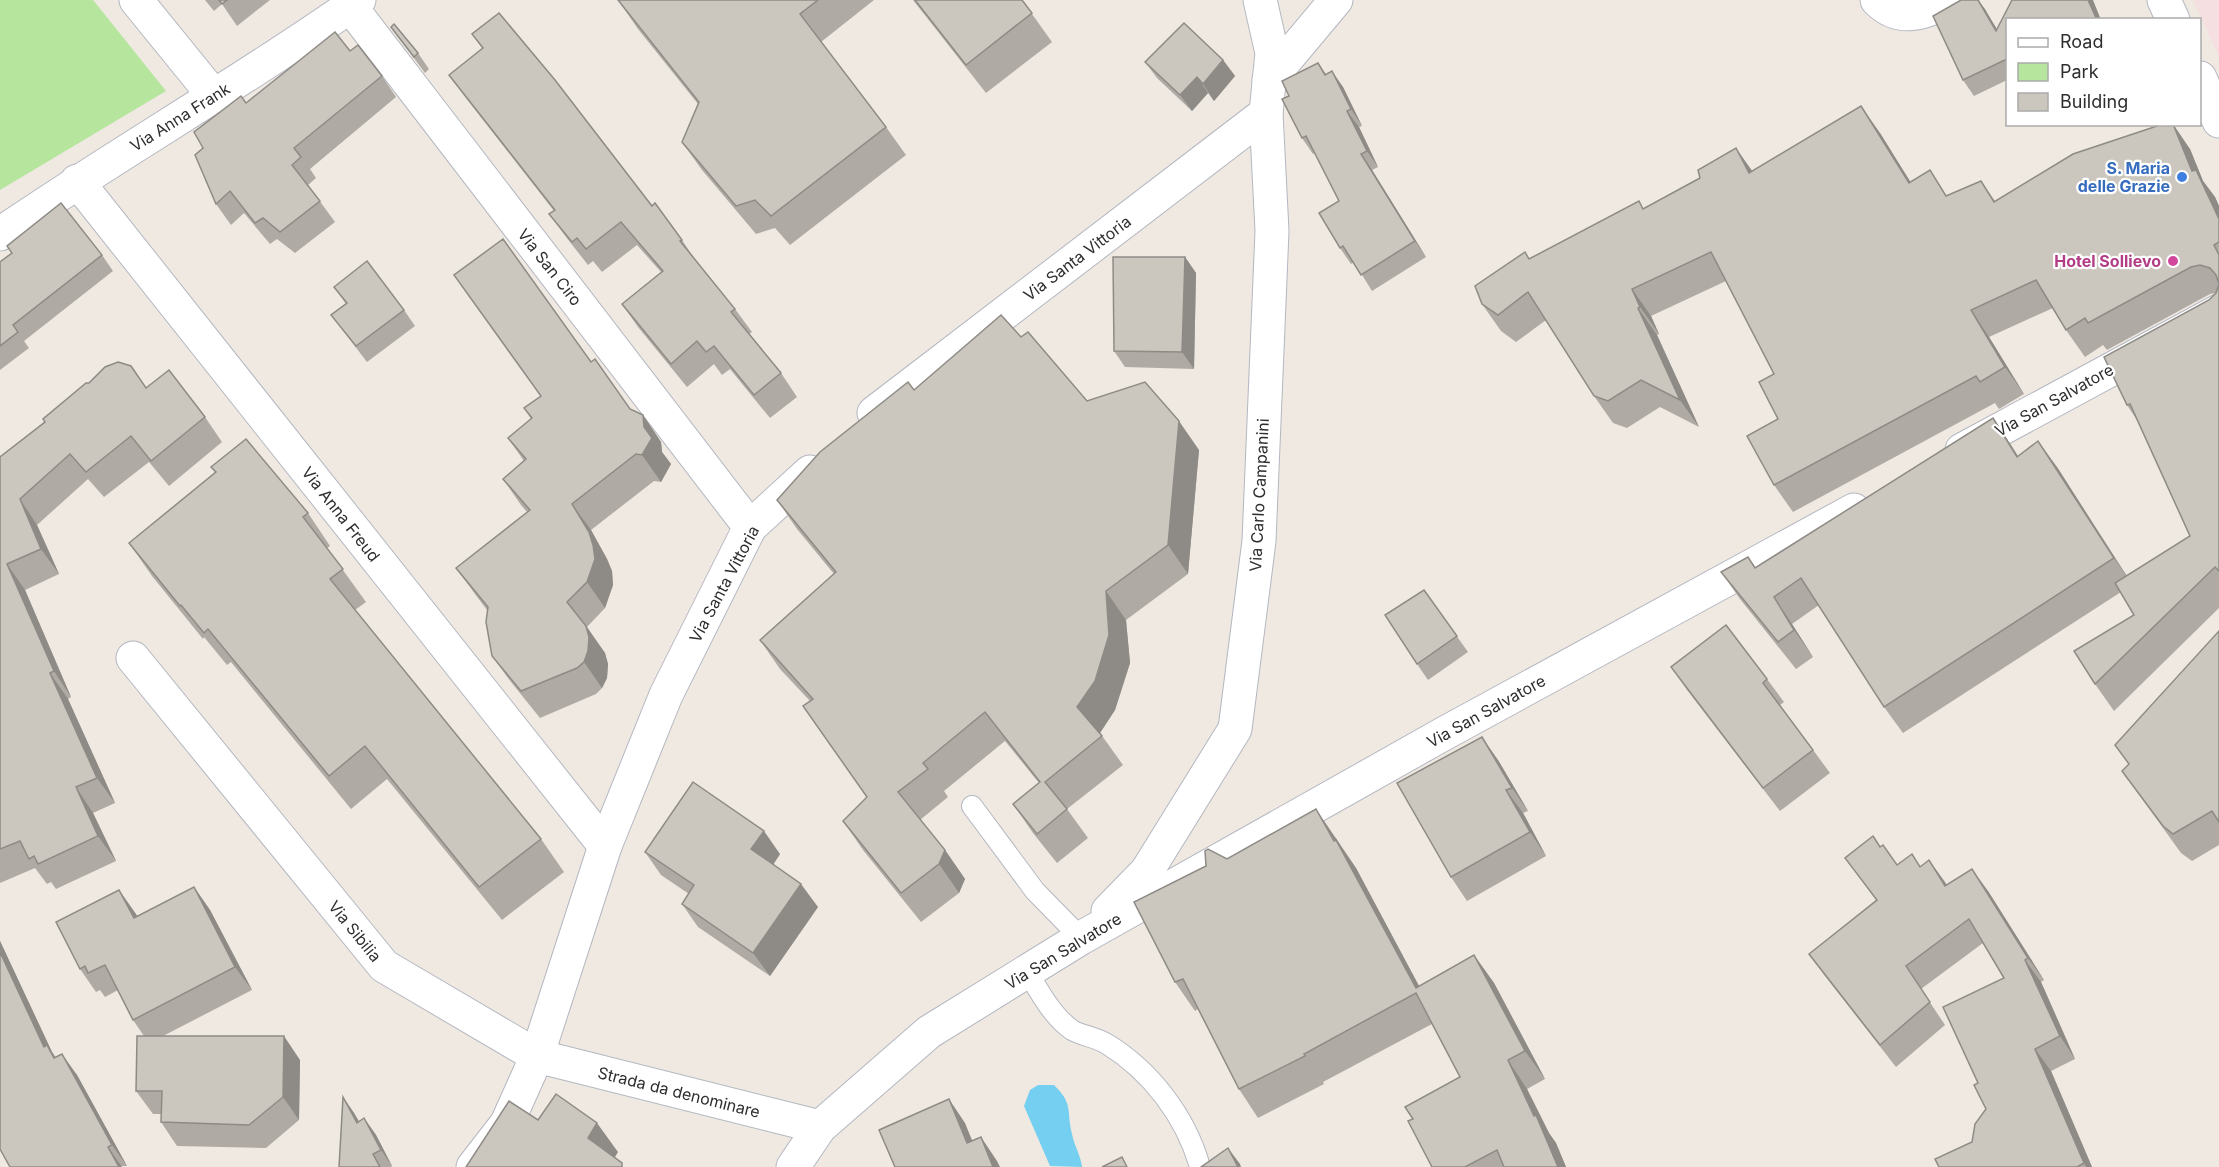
<svg xmlns="http://www.w3.org/2000/svg" width="2219" height="1167" font-family="Inter,sans-serif">
<rect width="100%" height="100%" fill="#efe9e1"/>
<polygon fill="#f5dfe0" points="2193,0 2219,0 2219,57"/>
<polygon fill="#b6e59e" points="0,0 93,0 166,91 0,190"/>
<path fill="#75cff0" d="M1038,1085H1054C1074,1105 1066,1109 1072,1134C1074,1145 1081,1156 1082,1167L1050,1166L1024,1106L1030,1090Z"/>
<g fill="none" stroke-linecap="round" stroke-linejoin="round">
<g stroke="#b4b7c1" stroke-width="22">
<g id="lane">
<polyline points="972,806 1035,891 1081,938"/>
<path d="M1027,971C1039,991 1052,1016 1072,1030C1082,1036 1096,1037 1107,1044C1151,1071 1186,1117 1200,1167"/>
</g>
</g>
<g stroke="#b4b7c1" stroke-width="35">
<g id="street">
<polyline points="136,0 214,96"/>
<path d="M1877,0C1901,24 1924,12 1951,0"/>
<polyline points="2164,0 2173,20"/>
<polyline points="350,6 750,527"/>
<polyline points="2200,78 2219,121"/>
<polyline points="1269,80 1336,0"/>
<polyline points="77,181 605,846"/>
<path d="M0,234C118,153 243,82 359,0"/>
<polyline points="874,413 1266,113"/>
<polyline points="1962,450 2219,311"/>
<polyline points="133,658 384,966 537,1056 820,1127"/>
<polyline points="1108,911 1147,871 1235,729 1259,541 1272,231 1266,113 1272,53 1260,0"/>
<polyline points="473,1167 507,1123 537,1056 605,846 666,695 750,527 810,472"/>
<polyline points="793,1167 820,1127 929,1032 1081,938 1445,733 1854,510"/>
</g>
</g>
<use href="#lane" stroke="#fff" stroke-width="20"/>
<use href="#street" stroke="#fff" stroke-width="33"/>
</g>
<g fill="#afaba4">
<polygon points="205,0 270,0 237,26 222,4 214,11"/>
<polygon points="618,0 874,0 821,42 886,127 906,155 790,245 775,228 756,234 702,170 682,142 698,104 638,29"/>
<polygon points="913,0 1022,0 1052,42 986,93"/>
<polygon points="1961,0 1978,0 1997,29 2007,20 2007,80 1974,96 1963,80"/>
<polygon points="391,27 418,53 429,69 425,73"/>
<polygon points="472,34 652,206 682,240 696,261 735,309 752,332 749,334 781,373 797,397 770,418 730,369 722,375 714,364 687,387 638,327 622,304 661,272 637,245 602,272 593,261 588,265 566,237 549,214 554,211 466,98 449,75 482,48"/>
<polygon points="350,51 382,76 396,97 310,169 316,178 308,185 335,222 295,253 277,239 270,244 244,213 231,225 216,204 203,148 246,103"/>
<polygon points="1223,60 1235,76 1214,101 1208,93 1192,111 1157,78 1145,62"/>
<polygon points="1318,63 1326,74 1343,87 1362,126 1359,127 1378,167 1372,170 1426,257 1372,291 1354,262 1351,264 1340,248 1339,201 1315,153 1313,154 1302,138"/>
<polygon points="1880,133 1910,182 1947,196 1981,181 1995,201 2190,149 2203,181 2215,197 2219,206 2219,608 2114,711 2095,684 2134,615 2121,592 1903,733 1884,707 1819,605 1792,624 1813,657 1796,669 1740,599 1721,572 1748,557 1756,568 1993,418 2018,456 2057,467 2127,576 2190,536 2137,420 2127,405 2209,300 2216,293 2210,294 2107,350 2103,345 2085,357 2066,330 2053,308 1989,337 2024,394 1999,409 1995,403 1793,512 1774,485 1778,419 1774,374 1726,281 1651,316 1659,334 1657,335 1699,427 1660,407 1627,428 1613,423 1594,396 1546,320 1516,342 1501,331 1482,304 1529,259 1644,208 1753,171"/>
<polygon points="7,246 102,255 113,271 24,341 29,348 0,370 0,262 12,253"/>
<polygon points="1185,257 1196,273 1194,369 1125,367 1114,351"/>
<polygon points="334,287 404,310 415,326 367,362 331,315 346,304"/>
<polygon points="1021,337 1087,401 1199,450 1188,574 1126,620 1130,663 1115,710 1100,733 1123,765 1067,809 1088,838 1057,863 1033,833 1013,804 1039,783 1005,741 944,791 948,797 920,820 945,850 965,879 959,893 921,922 863,850 843,821 867,797 810,701 780,669 760,640 834,574 797,529 777,500"/>
<polygon points="591,362 630,409 643,415 661,442 662,452 671,464 661,482 654,481 591,530 607,559 612,571 613,585 605,608 587,627 605,653 608,664 607,678 602,688 596,694 540,718 511,682 492,656 487,610 475,594 456,568 527,512 521,505 503,479 524,461 508,438 531,419 524,408"/>
<polygon points="146,388 205,417 222,442 169,486 149,462 104,497 88,479 37,525 59,574 25,590 71,697 68,699 115,803 93,813 116,861 56,889 51,882 47,884 35,868 0,883 0,457 44,422"/>
<polygon points="211,467 308,513 330,546 327,548 366,602 355,610 541,839 564,872 502,920 387,779 351,809 231,662 227,665 204,637 203,639 152,576 129,543 215,472"/>
<polygon points="1424,590 1468,652 1428,680 1417,664"/>
<polygon points="2219,631 2219,845 2192,861 2181,853 2122,771 2129,764"/>
<polygon points="1671,667 1767,679 1784,702 1780,705 1830,773 1780,811 1687,690"/>
<polygon points="1498,760 1528,811 1523,813 1546,856 1467,901 1451,877"/>
<polygon points="1336,838 1343,850 1356,868 1419,986 1474,955 1494,983 1545,1079 1527,1089 1549,1133 1556,1143 1566,1167 1432,1167 1413,1119 1460,1077 1432,1024 1323,1082 1324,1084 1258,1118 1239,1089 1198,1009 1195,1011 1175,982 1227,859"/>
<polygon points="1883,845 1897,865 1921,866 1947,885 1988,891 2044,980 2041,982 2075,1059 2051,1071 2092,1167 1939,1167 1972,1142 1986,1109 1978,1083 2004,978 1983,943 1921,989 1945,1025 1896,1067 1825,976 1809,954 1876,900 1845,858 1881,847"/>
<polygon points="645,852 780,854 773,864 818,907 770,976 698,927 682,904 689,894 661,875"/>
<polygon points="194,887 210,910 252,990 163,1036 300,1060 299,1120 266,1148 177,1146 161,1122 161,1114 153,1114 136,1091 144,1036 133,1020 118,990 105,997 100,990 96,992 80,969 119,890 137,916"/>
<polygon points="0,941 52,1052 55,1057 77,1075 127,1166 10,1167 0,1149"/>
<polygon points="343,1097 354,1113 359,1121 364,1118 376,1135 392,1166 391,1167 339,1167"/>
</g>
<g fill="#8e8b86">
<polygon points="1978,0 1985,9 2007,47 1996,31"/>
<polygon points="2088,0 2093,0 2101,20 2097,20"/>
<polygon points="1223,60 1235,76 1214,101 1203,84"/>
<polygon points="1332,71 1343,87 1362,126 1351,109"/>
<polygon points="1197,77 1208,93 1192,111 1180,95"/>
<polygon points="1861,106 1880,133 1928,210 1909,183"/>
<polygon points="1347,111 1359,127 1378,167 1367,151"/>
<polygon points="2173,124 2190,149 2203,181 2215,197 2219,206 2219,219 2192,171"/>
<polygon points="1736,148 1755,175 1749,173"/>
<polygon points="1361,154 1372,170 1426,257 1415,241"/>
<polygon points="1185,257 1196,273 1194,369 1182,352"/>
<polygon points="1632,289 1651,316 1659,334 1640,307"/>
<polygon points="1638,308 1657,335 1699,427 1680,400"/>
<polygon points="1971,310 1989,337 2024,394 2005,367"/>
<polygon points="643,415 661,442 662,452 671,464 661,482 642,455 644,427"/>
<polygon points="1993,418 2011,445 2035,484 2017,457"/>
<polygon points="1179,421 1199,450 1188,574 1168,545"/>
<polygon points="2038,441 2057,467 2132,585 2114,558"/>
<polygon points="20,499 37,525 59,574 41,549"/>
<polygon points="572,504 591,530 607,559 612,571 613,585 605,608 587,582"/>
<polygon points="7,564 25,590 71,697 54,671"/>
<polygon points="1106,591 1126,620 1130,663 1115,710 1098,736 1077,707"/>
<polygon points="1774,597 1792,624 1813,657 1794,630"/>
<polygon points="586,626 605,653 608,664 607,678 602,688 584,662"/>
<polygon points="50,673 68,699 115,803 97,778"/>
<polygon points="1482,737 1498,760 1528,811 1512,788"/>
<polygon points="76,787 93,813 116,861 98,836"/>
<polygon points="1506,790 1523,813 1546,856 1530,832"/>
<polygon points="1316,809 1356,868 1435,1016 1416,988"/>
<polygon points="764,831 780,854 768,873 751,849"/>
<polygon points="945,850 965,879 959,893 939,864"/>
<polygon points="1929,860 1945,882 1960,908 1945,886"/>
<polygon points="1972,869 1988,891 2044,980 2028,958"/>
<polygon points="801,884 818,907 770,976 753,953"/>
<polygon points="194,887 210,910 252,990 235,967"/>
<polygon points="119,890 136,914 150,941 134,918"/>
<polygon points="0,941 52,1052 62,1067 44,1047 0,952"/>
<polygon points="1474,955 1494,983 1545,1079 1525,1051"/>
<polygon points="2025,960 2041,982 2075,1059 2060,1036"/>
<polygon points="284,1036 300,1060 299,1120 283,1097"/>
<polygon points="2035,1049 2051,1071 2092,1167 2086,1167 2084,1163"/>
<polygon points="62,1054 77,1075 127,1166 112,1145"/>
<polygon points="1508,1060 1527,1089 1549,1133 1556,1143 1566,1167 1558,1167"/>
<polygon points="343,1097 354,1113 368,1139 357,1123"/>
<polygon points="949,1099 965,1123 983,1167 967,1143"/>
<polygon points="364,1118 376,1135 392,1166 381,1150"/>
<polygon points="597,1123 618,1152 609,1167 588,1138"/>
<polygon points="981,1137 997,1161 1000,1167 993,1167"/>
<polygon points="108,1147 122,1167 119,1167"/>
<polygon points="1228,1148 1240,1164 1241,1167 1238,1167"/>
</g>
<g fill="#cbc7bf" stroke="#8e8b86" stroke-width="1.5">
<polygon points="219,0 227,0 222,4"/>
<polygon points="618,0 818,0 800,14 886,127 771,216 755,200 736,206 682,142 699,102"/>
<polygon points="915,0 1022,0 1032,13 966,65"/>
<polygon points="1961,0 1978,0 1996,31 2012,0 2088,0 2097,20 2007,20 2007,59 1963,80 1933,16"/>
<polygon points="499,13 555,80 652,206 655,203 682,240 680,241 735,309 731,312 781,373 754,395 714,346 706,352 697,341 671,364 622,304 663,271 621,222 586,249 577,238 572,242 549,214 555,210 449,75 483,48 472,34"/>
<polygon points="1184,23 1223,60 1203,84 1197,77 1180,95 1145,62"/>
<polygon points="394,24 418,53 414,57 391,27"/>
<polygon points="335,32 350,51 358,45 382,76 294,148 301,157 292,165 320,201 280,232 263,218 255,223 230,191 216,204 195,155 203,148 194,132 241,96 246,103"/>
<polygon points="1318,63 1325,75 1332,71 1351,109 1347,111 1367,151 1361,154 1415,241 1361,275 1343,246 1340,248 1319,213 1339,201 1306,136 1302,138 1282,99 1289,96 1282,81"/>
<polygon points="1861,106 1909,183 1930,170 1946,196 1981,181 1994,202 2073,154 2163,124 2173,124 2192,171 2196,170 2219,219 2219,242 2214,245 2219,255 2219,571 2215,567 2095,684 2074,651 2134,615 2115,583 2190,536 2130,404 2127,405 2104,357 2209,300 2216,293 2219,284 2216,275 2210,268 2200,265 2191,267 2088,323 2085,318 2066,330 2036,280 1971,310 2005,367 1980,382 1976,376 1774,485 1747,436 1778,419 1759,382 1774,374 1711,252 1632,289 1640,307 1638,308 1680,400 1641,380 1608,401 1594,396 1528,292 1498,315 1482,304 1475,286 1525,252 1529,259 1639,201 1643,209 1700,178 1698,170 1736,148 1749,173"/>
<polygon points="61,203 102,255 13,325 18,332 0,346 0,262 12,253 7,246"/>
<polygon points="503,239 591,362 595,359 630,409 643,415 644,427 652,438 642,455 636,454 572,504 589,532 593,545 595,559 587,582 567,602 586,626 589,637 588,651 584,662 577,668 521,691 492,656 486,622 488,607 456,568 530,510 503,479 526,459 508,438 532,418 524,408 541,396 454,275"/>
<polygon points="1113,257 1185,257 1182,352 1114,351"/>
<polygon points="367,261 404,310 356,346 331,315 347,303 334,287"/>
<polygon points="1001,315 1021,337 1028,332 1087,401 1145,382 1179,421 1168,545 1106,591 1109,635 1095,681 1077,707 1102,736 1045,782 1067,809 1037,834 1013,804 1040,782 985,712 923,763 928,769 898,792 945,850 939,864 901,893 843,821 867,797 803,706 813,699 760,640 836,572 777,500 820,452 908,382 914,390"/>
<polygon points="118,362 131,366 146,388 169,370 205,417 151,461 131,436 86,472 70,454 20,499 41,549 7,564 54,671 50,673 97,778 76,787 98,836 38,864 34,856 29,859 20,841 0,849 0,457 45,422 43,419 86,383 89,383 105,367"/>
<polygon points="1993,418 2017,457 2038,441 2114,558 1884,707 1801,578 1774,597 1794,630 1778,642 1721,572 1748,557 1755,568"/>
<polygon points="246,439 308,513 303,517 343,569 330,579 541,839 479,887 365,746 329,776 208,629 204,633 181,605 180,606 129,543 216,472 211,467"/>
<polygon points="1424,590 1457,636 1417,664 1385,615"/>
<polygon points="1726,625 1767,679 1763,683 1813,750 1763,788 1671,667"/>
<polygon points="2219,631 2219,822 2212,811 2173,834 2163,826 2122,771 2129,764 2115,745"/>
<polygon points="1482,737 1512,788 1506,790 1530,832 1451,877 1397,783"/>
<polygon points="693,782 764,831 751,849 801,884 753,953 682,904 694,885 645,852"/>
<polygon points="1316,809 1334,841 1336,840 1416,988 1474,955 1525,1051 1508,1060 1534,1116 1536,1115 1558,1167 1504,1167 1497,1150 1465,1167 1432,1167 1408,1121 1413,1119 1405,1107 1460,1077 1416,993 1304,1054 1305,1056 1239,1089 1183,979 1175,982 1134,902 1206,866 1205,851 1208,849 1227,859"/>
<polygon points="1873,836 1880,847 1883,845 1897,865 1912,854 1920,867 1929,860 1945,886 1972,869 2028,958 2025,960 2060,1036 2035,1049 2084,1163 2077,1167 1939,1167 1935,1159 1972,1142 1975,1124 1986,1109 1974,1085 1978,1083 1943,1007 2004,978 1969,919 1906,966 1930,1002 1880,1045 1809,954 1877,900 1845,858"/>
<polygon points="194,887 235,967 133,1020 105,965 88,973 85,966 80,969 56,922 119,890 134,918"/>
<polygon points="0,952 44,1047 47,1045 54,1058 62,1054 112,1145 108,1147 119,1167 10,1167 0,1149"/>
<polygon points="137,1036 284,1036 283,1097 249,1125 161,1122 162,1091 136,1091"/>
<polygon points="556,1094 597,1123 588,1138 622,1163 622,1167 466,1167 509,1101 538,1120"/>
<polygon points="343,1097 357,1123 364,1118 381,1150 373,1154 380,1167 339,1167"/>
<polygon points="949,1099 967,1143 981,1137 993,1167 895,1167 879,1130"/>
<polygon points="1228,1148 1238,1167 1201,1167"/>
<polygon points="1122,1157 1127,1167 1102,1167"/>
</g>
<circle fill="#3f7fe0" stroke="#fff" stroke-width="2" cx="2182" cy="177" r="6"/>
<circle fill="#d1479c" stroke="#fff" stroke-width="2" cx="2173" cy="261" r="6"/>
<g text-anchor="middle" stroke-width="4.5" stroke-linejoin="round" paint-order="stroke">
<g font-size="16" fill="#2e2e2e" stroke="#fff">
<text transform="translate(180 117) rotate(-32)" y="6">Via Anna Frank</text>
<text transform="translate(1077 258) rotate(-37)" y="6">Via Santa Vittoria</text>
<text transform="translate(550 267) rotate(52)" y="6">Via San Ciro</text>
<text transform="translate(2054 400) rotate(-29)" y="6">Via San Salvatore</text>
<text transform="translate(1259 495) rotate(-87)" y="6">Via Carlo Campanini</text>
<text transform="translate(341 514) rotate(52)" y="6">Via Anna Freud</text>
<text transform="translate(724 584) rotate(-62)" y="6">Via Santa Vittoria</text>
<text transform="translate(1486 711) rotate(-29)" y="6">Via San Salvatore</text>
<text transform="translate(355 931) rotate(51)" y="6">Via Sibilia</text>
<text transform="translate(1063 951) rotate(-31)" y="6">Via San Salvatore</text>
<text transform="translate(679 1092) rotate(14)" y="6">Strada da denominare</text>
</g>
<g font-size="16" font-weight="bold" fill="#366cbe" stroke="#fff" text-anchor="end">
<text x="2170" y="174">S. Maria<tspan x="2170" dy="18">delle Grazie</tspan></text>
</g>
<g font-size="16" font-weight="bold" fill="#b23c85" stroke="#fff" text-anchor="end">
<text x="2161" y="267">Hotel Sollievo</text>
</g>
</g>
<rect x="2006" y="18" width="195" height="108" fill="#ffffff" stroke="#ababab" stroke-width="1.5"/>
<rect x="2018" y="38" width="30" height="9" fill="#ffffff" stroke="#ababab" stroke-width="1.5"/>
<text x="2060" y="48" font-size="18" fill="#2e2e2e">Road</text>
<rect x="2018" y="63" width="30" height="18" fill="#b6e59e" stroke="#ababab" stroke-width="1.5"/>
<text x="2060" y="78" font-size="18" fill="#2e2e2e">Park</text>
<rect x="2018" y="93" width="30" height="18" fill="#cbc7bf" stroke="#ababab" stroke-width="1.5"/>
<text x="2060" y="108" font-size="18" fill="#2e2e2e">Building</text>
</svg>
